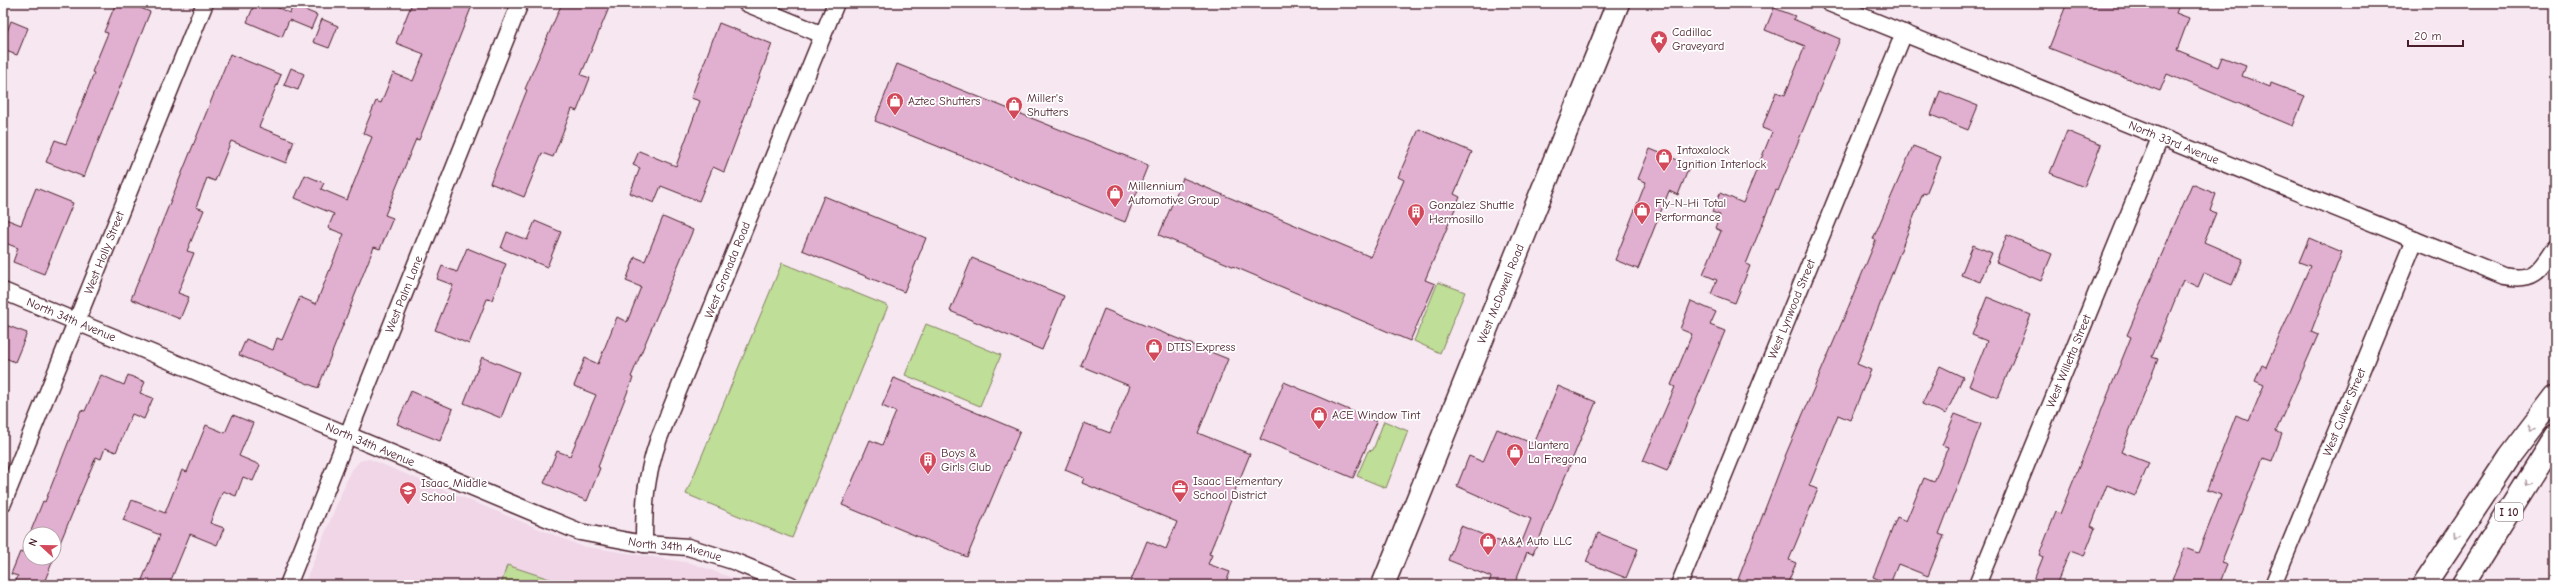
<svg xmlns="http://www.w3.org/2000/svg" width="2558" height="588" font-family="'Comic Neue',sans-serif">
<rect width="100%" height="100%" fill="#f6e7f1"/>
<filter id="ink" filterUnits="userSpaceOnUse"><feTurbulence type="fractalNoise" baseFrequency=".025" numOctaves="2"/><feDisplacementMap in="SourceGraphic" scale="8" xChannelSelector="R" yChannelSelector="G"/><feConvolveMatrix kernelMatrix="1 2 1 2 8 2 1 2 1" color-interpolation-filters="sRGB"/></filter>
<g filter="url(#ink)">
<polygon fill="#f0d6e7" points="369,459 581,546 691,563 752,585 304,585 350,472 360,461"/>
<g fill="#bfde97" stroke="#847e61">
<polygon points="782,263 888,306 792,538 686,494"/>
<polygon points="1438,282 1465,292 1440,353 1414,341"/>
<polygon points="926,324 1001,355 980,406 905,375"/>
<polygon points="1384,421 1408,431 1386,488 1357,476 1368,451 1373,450"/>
<polygon points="507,565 568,585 501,585"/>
</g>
<g fill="#e1b0d0" stroke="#4a1f2b">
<polygon points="116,3 129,3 150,12 84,177 46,162 55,140 66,144 94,73 92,72 108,33 104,32"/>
<polygon points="255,3 267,3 290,13 293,5 317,15 311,29 289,20 282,37 247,22"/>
<polygon points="412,3 473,3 419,140 416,139 385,215 393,218 380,249 374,247 318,388 239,355 246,339 273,350 277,338 282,340 300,297 316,304 344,234 328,228 334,214 295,198 305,175 324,183 321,189 347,200 372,137 363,133 376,101 381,103 393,73 413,81 424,54 396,43"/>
<polygon points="562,3 611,3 581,75 590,78 577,111 572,109 553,157 542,153 524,197 490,183 527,90 525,89"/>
<polygon points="2067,3 2180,3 2176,13 2189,18 2177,50 2218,67 2222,57 2246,66 2242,76 2270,87 2271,83 2305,96 2293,126 2167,74 2160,91 2049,48"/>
<polygon points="1774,8 1795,16 1793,19 1840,39 1778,191 1776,190 1746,264 1750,266 1735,303 1711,294 1717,280 1703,274 1721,231 1715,228 1720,215 1712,212 1720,193 1743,203 1772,132 1762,128 1776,92 1785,95 1805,46 1765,30"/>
<polygon points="322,19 338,26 329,48 313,42"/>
<polygon points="11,21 28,28 17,55 3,50 3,42"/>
<polygon points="719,23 772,44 724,172 713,167 699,201 661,186 654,203 630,193 640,168 633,165 639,151 676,166 700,101 691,98"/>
<polygon points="230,54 281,75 259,127 294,141 286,163 231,141 215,181 207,178 196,207 204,210 187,251 194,253 178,293 189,297 180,319 131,299"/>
<polygon points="897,64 1148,165 1125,222 875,121"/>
<polygon points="291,68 304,74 298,90 284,85"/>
<polygon points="1940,91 1978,106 1968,130 1931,115"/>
<polygon points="1419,129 1472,152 1454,194 1460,197 1425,280 1435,284 1410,341 1159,235 1183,178 1371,257 1404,180 1398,177"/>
<polygon points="2067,131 2101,145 2084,187 2050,173"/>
<polygon points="1913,146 1941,157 1926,194 1923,193 1857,364 1871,370 1850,420 1838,415 1809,486 1818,489 1789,560 1796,563 1787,585 1736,585 1786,454 1848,308 1876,240 1873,239"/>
<polygon points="1650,149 1690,165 1678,195 1669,191 1638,269 1615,260 1646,182 1638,179"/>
<polygon points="2192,184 2216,194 2210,211 2216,213 2204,242 2243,259 2232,285 2204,273 2198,287 2183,280 2152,357 2158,359 2121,452 2149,463 2135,496 2107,485 2091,526 2095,528 2084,556 2070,551 2056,585 2032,585 2043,557 2039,555 2056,512 2060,514 2131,337 2127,335"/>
<polygon points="36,188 73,203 44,274 13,262 18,248 3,242 3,218 21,225"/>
<polygon points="824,196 926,238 904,292 802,250"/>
<polygon points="663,217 693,230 631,377 633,378 598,467 600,468 587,501 544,483 557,451 570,456 596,395 574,386 585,358 598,364 617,317 627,322 641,287 626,281 635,257 645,261"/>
<polygon points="535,221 561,232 547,267 501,248 507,232 527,240"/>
<polygon points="2007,235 2052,254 2041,281 1996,262"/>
<polygon points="2309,238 2342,252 2311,332 2318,335 2276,431 2282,434 2272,461 2263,458 2221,563 2227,565 2219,585 2170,585 2185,548 2198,553 2221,495 2207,490 2236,415 2249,421 2264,385 2255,381 2262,365 2266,367 2310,266 2299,262"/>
<polygon points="1973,245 1992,253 1980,282 1961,275"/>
<polygon points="467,248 506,264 492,300 487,299 469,344 435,330 453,285 437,279 442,266 457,272"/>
<polygon points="972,258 1064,296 1042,350 950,311"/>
<polygon points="1987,297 2031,315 1998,398 1969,386 1987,341 1972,335"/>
<polygon points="1691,301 1716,312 1710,325 1725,331 1667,471 1643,461 1675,387 1671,385 1692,334 1680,329"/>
<polygon points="1104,309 1228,359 1198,433 1250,454 1209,554 1212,555 1208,564 1230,572 1225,585 1129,585 1147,541 1166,549 1177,522 1082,483 1084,478 1065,470 1084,423 1110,433 1130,386 1081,366"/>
<polygon points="3,324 27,333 15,362 3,357"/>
<polygon points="482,357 519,372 501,418 464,403"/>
<polygon points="1940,366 1963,377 1946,414 1922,404"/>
<polygon points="101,375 124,385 128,375 145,382 140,393 153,398 144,419 132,414 116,452 105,448 101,459 96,457 54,557 54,534 30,534 30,558 54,558 43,585 14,585 18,576 11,574 20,552 22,553 43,501 45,502 81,410 85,411"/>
<polygon points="894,378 1020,431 967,557 842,505 870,440 882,445 896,412 882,406"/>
<polygon points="1284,382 1377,422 1353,478 1260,439"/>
<polygon points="1558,386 1596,402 1533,554 1527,552 1514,585 1488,585 1491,577 1448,560 1461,526 1519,549 1531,519 1457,486 1469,456 1483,462 1497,429 1534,444"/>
<polygon points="411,391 453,409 440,441 397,424"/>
<polygon points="1955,414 1981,424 1939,534 1944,536 1928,576 1898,564 1890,584 1873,577 1897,517 1906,521 1924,478 1934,482 1948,447 1942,445"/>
<polygon points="233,415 253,423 239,456 260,465 253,481 243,477 236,496 223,491 210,523 224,528 217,545 190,534 169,585 140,585 160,535 123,520 132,500 165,513 182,470 187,472 206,425 225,433"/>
<polygon points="1598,533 1638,549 1626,578 1586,562"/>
</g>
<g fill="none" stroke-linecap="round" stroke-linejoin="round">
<g stroke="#4a1f2b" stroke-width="19">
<g id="street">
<polyline points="746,3 823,35"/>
<path id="s1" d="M1829,3L2504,276C2534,282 2540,271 2555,247"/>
<path id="s2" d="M3,291L580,532L644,544L688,547L733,561L791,585"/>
<path id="s3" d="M3,503L205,3"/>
<path id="s4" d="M644,544C644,501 645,479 659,438L836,3"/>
<path id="s5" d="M288,585L520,3"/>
<path id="s6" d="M1679,585L1904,33"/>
<path id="s7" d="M1977,585L2160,138"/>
<path id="s8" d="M2273,585L2415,240"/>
</g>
</g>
<g stroke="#4a1f2b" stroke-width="25">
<g id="primary">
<path id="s9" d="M1383,585L1618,3"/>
</g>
</g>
<g stroke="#4a1f2b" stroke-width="25">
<g id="highway">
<polyline points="2424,585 2510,456 2555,397"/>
<polyline points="2463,585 2555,438"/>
</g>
</g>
<use href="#street" stroke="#fff" stroke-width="16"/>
<use href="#primary" stroke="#fff" stroke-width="22"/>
<use href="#highway" stroke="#fff" stroke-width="22"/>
</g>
<defs><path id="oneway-chevron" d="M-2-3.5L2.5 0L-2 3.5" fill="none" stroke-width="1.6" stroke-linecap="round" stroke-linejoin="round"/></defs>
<g stroke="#ae9aa0">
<use href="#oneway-chevron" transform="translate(2531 428) rotate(127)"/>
<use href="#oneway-chevron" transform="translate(2527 483) rotate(122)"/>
<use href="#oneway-chevron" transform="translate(2457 535) rotate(124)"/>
</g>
</g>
<defs>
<g id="sight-pin" transform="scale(0.9)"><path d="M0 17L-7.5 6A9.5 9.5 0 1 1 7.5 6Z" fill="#d1495b" stroke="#fff"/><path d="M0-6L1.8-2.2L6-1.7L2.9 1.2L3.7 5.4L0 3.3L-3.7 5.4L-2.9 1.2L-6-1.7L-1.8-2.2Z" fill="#fff"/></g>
<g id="shop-pin" transform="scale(0.9)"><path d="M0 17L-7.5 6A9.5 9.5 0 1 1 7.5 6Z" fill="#d1495b" stroke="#fff"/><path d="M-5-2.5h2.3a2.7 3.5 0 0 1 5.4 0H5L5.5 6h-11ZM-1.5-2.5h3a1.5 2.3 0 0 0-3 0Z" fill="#fff"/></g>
<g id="building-pin" transform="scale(0.9)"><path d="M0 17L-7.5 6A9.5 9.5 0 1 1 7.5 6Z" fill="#d1495b" stroke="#fff"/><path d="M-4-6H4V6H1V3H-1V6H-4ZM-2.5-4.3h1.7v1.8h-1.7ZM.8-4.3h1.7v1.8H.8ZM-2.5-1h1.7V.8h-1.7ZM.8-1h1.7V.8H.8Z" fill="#fff"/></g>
<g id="office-pin" transform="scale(0.9)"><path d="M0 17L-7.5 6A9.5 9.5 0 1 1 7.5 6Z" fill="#d1495b" stroke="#fff"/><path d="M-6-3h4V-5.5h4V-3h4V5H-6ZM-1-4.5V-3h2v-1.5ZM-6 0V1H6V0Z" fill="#fff"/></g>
<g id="school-pin" transform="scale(0.9)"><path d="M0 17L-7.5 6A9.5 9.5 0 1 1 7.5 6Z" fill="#d1495b" stroke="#fff"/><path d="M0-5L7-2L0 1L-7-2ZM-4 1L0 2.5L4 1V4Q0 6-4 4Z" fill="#fff"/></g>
</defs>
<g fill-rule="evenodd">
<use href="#sight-pin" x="1659" y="39"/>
<use href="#shop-pin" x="895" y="101"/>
<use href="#shop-pin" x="1014" y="105"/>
<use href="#shop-pin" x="1664" y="157"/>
<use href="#shop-pin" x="1115" y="193"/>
<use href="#shop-pin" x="1642" y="210"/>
<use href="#building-pin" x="1416" y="212"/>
<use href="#shop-pin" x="1154" y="347"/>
<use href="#shop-pin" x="1319" y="415"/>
<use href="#shop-pin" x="1515" y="452"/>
<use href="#building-pin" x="928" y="460"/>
<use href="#office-pin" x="1180" y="488"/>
<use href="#school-pin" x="408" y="490"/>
<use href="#shop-pin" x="1488" y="541"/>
</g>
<g text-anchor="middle" stroke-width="3.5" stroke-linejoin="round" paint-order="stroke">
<rect fill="#fff" stroke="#80626b" stroke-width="1" x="2495" y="503" width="28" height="18" rx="3"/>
<g font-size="11" font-weight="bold" fill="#4a1f2b">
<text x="2509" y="516">I 10</text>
</g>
<g font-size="12" fill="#4a1f2b" stroke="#fff" text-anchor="start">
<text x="1672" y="36">Cadillac<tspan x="1672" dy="14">Graveyard</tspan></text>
<text x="1027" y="102">Miller's<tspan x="1027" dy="14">Shutters</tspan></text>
<text x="908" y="105">Aztec Shutters</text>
<text x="1677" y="154">Intoxalock<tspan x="1677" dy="14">Ignition Interlock</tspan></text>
<text x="1128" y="190">Millennium<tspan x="1128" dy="14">Automotive Group</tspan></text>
<text x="1655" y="207">Fly-N-Hi Total<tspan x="1655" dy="14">Performance</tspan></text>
<text x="1429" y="209">Gonzalez Shuttle<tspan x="1429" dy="14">Hermosillo</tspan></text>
<text x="1167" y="351">DTIS Express</text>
<text x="1332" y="419">ACE Window Tint</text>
<text x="1528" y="449">Llantera<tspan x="1528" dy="14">La Fregona</tspan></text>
<text x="941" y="457">Boys &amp;<tspan x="941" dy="14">Girls Club</tspan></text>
<text x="1193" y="485">Isaac Elementary<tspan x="1193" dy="14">School District</tspan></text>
<text x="421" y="487">Isaac Middle<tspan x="421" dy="14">School</tspan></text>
<text x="1501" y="545">A&amp;A Auto LLC</text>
</g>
<g font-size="12" fill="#4a1f2b" stroke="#fff">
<text dy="4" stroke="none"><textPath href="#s1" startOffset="372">North 33rd Avenue</textPath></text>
<text dy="4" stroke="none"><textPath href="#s3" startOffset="270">West Holly Street</textPath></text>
<text dy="4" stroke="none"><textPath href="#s4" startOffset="289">West Granada Road</textPath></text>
<text dy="4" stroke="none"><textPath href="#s5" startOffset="313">West Palm Lane</textPath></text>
<text dy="4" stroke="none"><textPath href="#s9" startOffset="314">West McDowell Road</textPath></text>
<text dy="4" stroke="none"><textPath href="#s6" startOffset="298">West Lynwood Street</textPath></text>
<text dy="4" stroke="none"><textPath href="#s2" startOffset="74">North 34th Avenue</textPath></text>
<text dy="4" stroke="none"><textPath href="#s7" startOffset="242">West Willetta Street</textPath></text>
<text dy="4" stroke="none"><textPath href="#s8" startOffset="187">West Culver Street</textPath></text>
<text dy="4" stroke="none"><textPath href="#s2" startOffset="398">North 34th Avenue</textPath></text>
<text dy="4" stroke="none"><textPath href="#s2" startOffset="722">North 34th Avenue</textPath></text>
</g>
</g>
<rect width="2558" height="588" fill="none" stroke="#fff" stroke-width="16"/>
<rect x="8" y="8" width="2542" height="572" fill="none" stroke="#4a1f2b" stroke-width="1.5" filter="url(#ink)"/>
<g transform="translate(42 546) rotate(292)"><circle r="19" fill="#ffffff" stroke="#b7a5aa"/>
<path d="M0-3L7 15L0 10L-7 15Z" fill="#d1495b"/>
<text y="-6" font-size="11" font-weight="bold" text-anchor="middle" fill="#4a1f2b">N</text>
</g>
<path d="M2408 40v6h55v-6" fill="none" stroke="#4a1f2b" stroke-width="2"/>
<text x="2414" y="40" font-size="12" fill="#4a1f2b" stroke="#ffffff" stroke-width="3" paint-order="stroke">20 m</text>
</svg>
